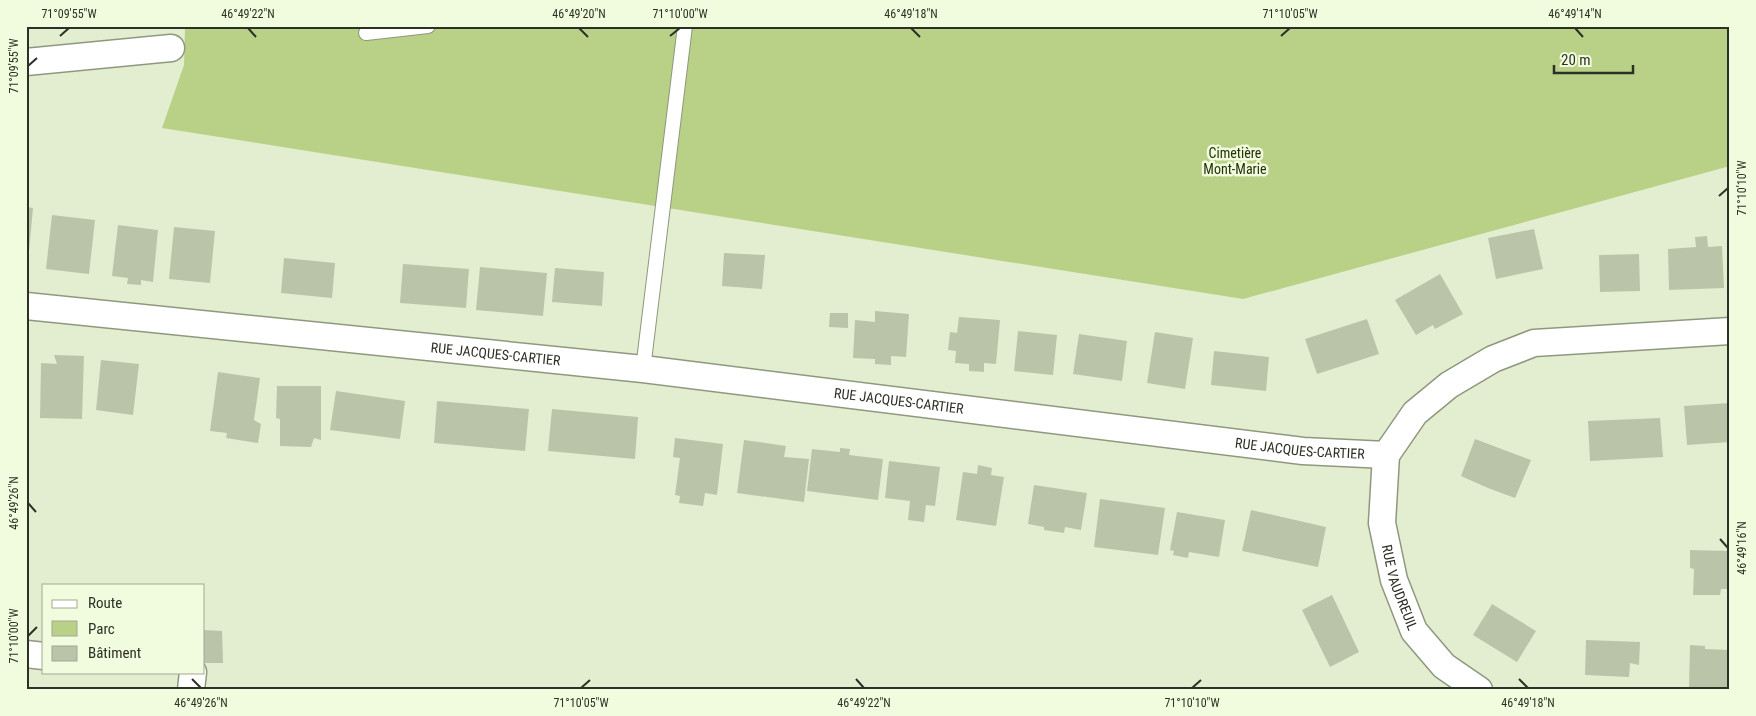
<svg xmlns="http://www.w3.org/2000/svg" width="1756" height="716" font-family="'Roboto Condensed',sans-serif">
<rect width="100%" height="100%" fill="#e3eed1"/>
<polygon fill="#b9d186" points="185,26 1730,26 1730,166 1243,299 162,128 184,65"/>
<g fill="#bac4a9">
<polygon points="26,207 33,208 28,262 26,261"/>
<polygon points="52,215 95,220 89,274 46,269"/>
<polygon points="118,225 158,230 153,282 141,280 141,285 127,284 128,278 112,276"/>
<polygon points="174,227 215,231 210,283 169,279"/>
<polygon points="1534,229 1543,269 1496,279 1488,238"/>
<polygon points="1707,236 1708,247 1722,246 1724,288 1669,290 1668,249 1696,247 1695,237"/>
<polygon points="724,253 765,255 762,289 722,286"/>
<polygon points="1639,254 1640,291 1600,292 1599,255"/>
<polygon points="284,258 335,263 332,298 281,293"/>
<polygon points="403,264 469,269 466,308 400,303"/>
<polygon points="480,267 547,273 543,316 476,310"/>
<polygon points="555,268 604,272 602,306 552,302"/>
<polygon points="1440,274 1463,314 1435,329 1433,325 1416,335 1395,300"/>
<polygon points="875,311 909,314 906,357 891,356 891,365 875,364 875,359 853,358 855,320 875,322"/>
<polygon points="830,313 848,313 848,328 829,327"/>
<polygon points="959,317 1000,320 996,364 984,363 984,372 969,371 969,364 955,363 956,351 948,350 950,332 957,333"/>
<polygon points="1367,319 1379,354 1317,374 1305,339"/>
<polygon points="1018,331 1057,335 1053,375 1014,371"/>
<polygon points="1155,332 1193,338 1185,389 1147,383"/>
<polygon points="1079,334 1127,341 1122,381 1073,374"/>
<polygon points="1214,351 1269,357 1266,391 1211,385"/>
<polygon points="54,355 84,356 82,419 40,418 41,363 57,364"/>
<polygon points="101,360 139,364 133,415 96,410"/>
<polygon points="218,372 260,378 254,420 261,424 258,443 226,438 227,433 210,431"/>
<polygon points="277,386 321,386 321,440 314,438 311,447 280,446 280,419 276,418"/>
<polygon points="336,391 405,401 400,439 330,430"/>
<polygon points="437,401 529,409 525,451 434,443"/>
<polygon points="1730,403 1730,442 1687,445 1684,406"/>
<polygon points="552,409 638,417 635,459 548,451"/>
<polygon points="1660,418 1663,457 1590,461 1588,421"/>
<polygon points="675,438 723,444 717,495 705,493 703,506 679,503 680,496 675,495 680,458 673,457"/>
<polygon points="1475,439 1531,460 1515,498 1488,488 1461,476"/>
<polygon points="744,440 786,446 784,457 809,459 804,502 737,493"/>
<polygon points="840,448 850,449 849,455 883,459 878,500 807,491 812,449 840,452"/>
<polygon points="889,461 940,467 935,506 926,505 924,522 908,520 910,501 885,498"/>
<polygon points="978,465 992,468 991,475 1004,477 996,526 956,520 963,472 977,474"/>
<polygon points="1034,485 1087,493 1081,530 1065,527 1064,533 1044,530 1044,527 1028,524"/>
<polygon points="1100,499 1165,508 1158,555 1094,547"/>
<polygon points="1251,510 1326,527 1318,567 1242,551"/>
<polygon points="1177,512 1225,520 1219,557 1189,552 1188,558 1173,555 1174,551 1170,550"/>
<polygon points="1690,550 1730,551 1730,589 1721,589 1720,595 1693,595 1694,569 1690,568"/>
<polygon points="1332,595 1359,652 1330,667 1302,610"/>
<polygon points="1492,604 1536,631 1517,662 1473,635"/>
<polygon points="204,630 222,631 223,663 204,663"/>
<polygon points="1586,640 1640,642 1639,665 1630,663 1629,677 1585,675"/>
<polygon points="1690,645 1705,646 1705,649 1730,650 1730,689 1689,688"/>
</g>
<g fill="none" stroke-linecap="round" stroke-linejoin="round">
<g stroke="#8f987e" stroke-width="16">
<g id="lane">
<polyline points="366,33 428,26"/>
<polyline points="643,369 685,26"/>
</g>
</g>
<g stroke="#8f987e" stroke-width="29">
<g id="street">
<polyline points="26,62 171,48"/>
<path id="s1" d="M26,306L643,369L1303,451L1386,455"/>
<polyline points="1386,455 1415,413 1449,385 1493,359 1534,343 1730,331"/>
<path id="s2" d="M1386,455L1382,523L1394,580L1414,631L1444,666L1479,690"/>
<polyline points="26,654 44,656"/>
<polyline points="191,690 193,672"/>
</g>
</g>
<use href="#lane" stroke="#fff" stroke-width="14"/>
<use href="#street" stroke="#fff" stroke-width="26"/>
</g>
<path fill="none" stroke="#2c3025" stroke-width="2" d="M248,28L256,37M579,28L588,37M911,28L920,37M1575,28L1583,37M60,36L69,28M670,36L680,28M1281,36L1290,28M28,66L37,58M1719,196L1728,188M28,503L36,512M1720,539L1728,548M28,636L37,627M192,679L201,688M856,679L864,688M1519,679L1528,688M581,688L590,680M1192,688L1201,680"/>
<g text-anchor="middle" stroke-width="5" stroke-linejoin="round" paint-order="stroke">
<g font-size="14" fill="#253009" stroke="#f1fbde">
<text x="1235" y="158">Cimetière<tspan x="1235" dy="16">Mont-Marie</tspan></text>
</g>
<g font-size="14" fill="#2c3025" stroke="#f1fbde">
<text dy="5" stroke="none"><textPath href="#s1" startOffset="472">RUE JACQUES-CARTIER</textPath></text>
<text dy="5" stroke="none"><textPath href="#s1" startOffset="878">RUE JACQUES-CARTIER</textPath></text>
<text dy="5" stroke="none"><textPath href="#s1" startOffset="1282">RUE JACQUES-CARTIER</textPath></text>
<text dy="5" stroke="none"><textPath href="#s2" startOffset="135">RUE VAUDREUIL</textPath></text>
</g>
</g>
<rect width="1756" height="716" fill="none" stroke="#f1fbde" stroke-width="55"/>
<rect x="42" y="584" width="162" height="90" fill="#f1fbde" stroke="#a2aa94"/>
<rect x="52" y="600" width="25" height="8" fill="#ffffff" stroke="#a2aa94"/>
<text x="88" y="608" font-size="15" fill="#2c3025">Route</text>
<rect x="52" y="621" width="25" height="15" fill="#b9d186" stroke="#a2aa94"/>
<text x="88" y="634" font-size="15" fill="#2c3025">Parc</text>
<rect x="52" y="646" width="25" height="15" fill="#bac4a9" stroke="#a2aa94"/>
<text x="88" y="658" font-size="15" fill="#2c3025">Bâtiment</text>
<path d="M1554 65v8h79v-8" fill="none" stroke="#2c3025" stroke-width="2.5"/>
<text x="1561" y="65" font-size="15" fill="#2c3025" stroke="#f1fbde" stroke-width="4" paint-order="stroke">20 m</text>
<rect x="28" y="28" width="1700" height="660" fill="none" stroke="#2c3025" stroke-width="2"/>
<g font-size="12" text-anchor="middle" fill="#2c3025">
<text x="69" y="18">71°09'55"W</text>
<text x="248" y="18">46°49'22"N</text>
<text x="579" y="18">46°49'20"N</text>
<text x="680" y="18">71°10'00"W</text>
<text x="911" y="18">46°49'18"N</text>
<text x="1290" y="18">71°10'05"W</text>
<text x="1575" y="18">46°49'14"N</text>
<text transform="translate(14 66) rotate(-90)" y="4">71°09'55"W</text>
<text transform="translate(1742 188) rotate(-90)" y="4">71°10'10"W</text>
<text transform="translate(14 503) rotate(-90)" y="4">46°49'26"N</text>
<text transform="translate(1742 548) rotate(-90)" y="4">46°49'16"N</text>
<text transform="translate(14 636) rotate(-90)" y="4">71°10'00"W</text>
<text x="201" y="707">46°49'26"N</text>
<text x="581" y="707">71°10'05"W</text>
<text x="864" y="707">46°49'22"N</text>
<text x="1192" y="707">71°10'10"W</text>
<text x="1528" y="707">46°49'18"N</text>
</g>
</svg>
